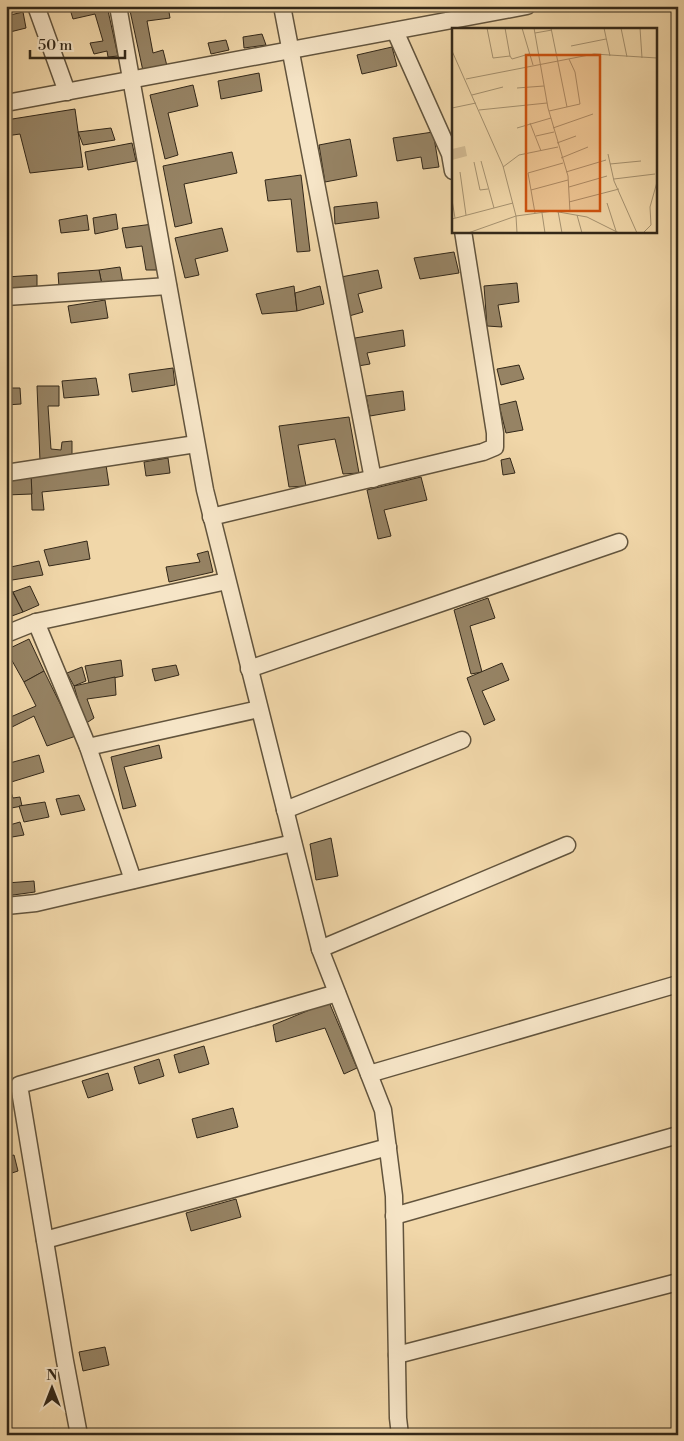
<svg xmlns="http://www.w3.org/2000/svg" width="684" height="1441" font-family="'Libre Bodoni',serif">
<rect width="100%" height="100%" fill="#f1d7a9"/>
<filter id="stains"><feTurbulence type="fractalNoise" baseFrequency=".004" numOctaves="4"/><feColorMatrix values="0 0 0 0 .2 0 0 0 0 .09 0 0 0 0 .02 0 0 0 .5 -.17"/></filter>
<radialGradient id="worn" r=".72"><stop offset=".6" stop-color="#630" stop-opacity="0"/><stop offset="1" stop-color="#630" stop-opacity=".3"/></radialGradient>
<g fill="#968364" stroke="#332819">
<polygon points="69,6 107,6 118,56 108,57 107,51 94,54 90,43 103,41 95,14 73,19"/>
<polygon points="129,6 168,6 170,18 147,21 153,53 163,50 167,66 143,71"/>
<polygon points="23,12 26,28 6,33 6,16"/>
<polygon points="262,34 266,45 244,48 243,37"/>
<polygon points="226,40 229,50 211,54 208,43"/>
<polygon points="392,47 397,66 362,74 357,55"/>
<polygon points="259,73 262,91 221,99 218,81"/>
<polygon points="193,85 198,106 168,113 178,155 165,159 150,95"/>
<polygon points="75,109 83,167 30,173 20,134 6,136 6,120"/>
<polygon points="111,128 115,140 83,145 78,132"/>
<polygon points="433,132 439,167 423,169 421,157 397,161 393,138"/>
<polygon points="350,139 357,176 325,182 319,145"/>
<polygon points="132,143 136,161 88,170 85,152"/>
<polygon points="232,152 237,173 184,184 192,223 175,227 163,166"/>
<polygon points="301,175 310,251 297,252 291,199 268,201 265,180"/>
<polygon points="377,202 379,218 335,224 334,207"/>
<polygon points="116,214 118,229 95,234 93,218"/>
<polygon points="87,215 89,230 61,233 59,220"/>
<polygon points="153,224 161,270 146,270 142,246 126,248 122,228"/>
<polygon points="222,228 228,251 195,259 199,275 185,278 175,238"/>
<polygon points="454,252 459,273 420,279 414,258"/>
<polygon points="120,267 123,283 102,285 99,270"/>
<polygon points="99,270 102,285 59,287 58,273"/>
<polygon points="378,270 382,288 358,294 363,312 349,316 341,277"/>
<polygon points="37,275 37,288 6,290 6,277"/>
<polygon points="517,283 519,302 498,305 502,327 487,326 484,286"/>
<polygon points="294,286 297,311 262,314 256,294"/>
<polygon points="320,286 324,304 297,311 295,293"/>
<polygon points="105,300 108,318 71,323 68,306"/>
<polygon points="403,330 405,346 367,353 370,364 358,366 355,338"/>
<polygon points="519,365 524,379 501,385 497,369"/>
<polygon points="173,368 175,385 132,392 129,374"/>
<polygon points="96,378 99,395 64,398 62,381"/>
<polygon points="37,386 59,386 59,406 48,406 51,449 61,450 62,442 72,441 72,457 40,461"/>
<polygon points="6,388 20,388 21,404 6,405"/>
<polygon points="403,391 405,410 370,416 366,396"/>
<polygon points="516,401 523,430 506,433 499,405"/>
<polygon points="349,417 359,473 343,474 335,439 298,445 306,486 289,487 279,426"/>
<polygon points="168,458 170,473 146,476 144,462"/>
<polygon points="510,458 515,473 503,475 501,460"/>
<polygon points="106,465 109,485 42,492 44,510 32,510 31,475"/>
<polygon points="31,475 32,494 6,495 6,480"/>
<polygon points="421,477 427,500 384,510 391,536 378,539 367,490"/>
<polygon points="87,541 90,559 49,566 44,550"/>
<polygon points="208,551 213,572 169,582 166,567 200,562 197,554"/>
<polygon points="39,561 43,575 6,581 6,568"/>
<polygon points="30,586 39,605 23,612 13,592"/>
<polygon points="12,591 23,612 6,618 6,594"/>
<polygon points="488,598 495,618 470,626 482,672 471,674 454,610"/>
<polygon points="29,639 44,671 24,682 6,650"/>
<polygon points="121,660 123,676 89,683 85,666"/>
<polygon points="502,663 509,680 482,691 495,720 484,725 467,678"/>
<polygon points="176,665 179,675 155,681 152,669"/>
<polygon points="82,667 86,681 74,686 67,673"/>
<polygon points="44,671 76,736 47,746 34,716 6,730 6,719 36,706 24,682"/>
<polygon points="115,677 116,695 87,699 94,718 85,724 74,686"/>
<polygon points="159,745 162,758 124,767 136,806 123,809 111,757"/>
<polygon points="39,755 44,772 8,783 13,798 20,797 22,806 6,809 6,764"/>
<polygon points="79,795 85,810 61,815 56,799"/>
<polygon points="45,802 49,817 24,822 19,806"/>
<polygon points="20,822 24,835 6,838 6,826"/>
<polygon points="331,838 338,876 316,880 310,844"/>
<polygon points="34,881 35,892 6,896 6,883"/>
<polygon points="329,1002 357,1068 344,1074 325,1028 276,1042 273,1025"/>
<polygon points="204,1046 209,1064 179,1073 174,1055"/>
<polygon points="159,1059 164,1076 139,1084 134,1067"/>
<polygon points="108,1073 113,1090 88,1098 82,1081"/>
<polygon points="233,1108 238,1127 197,1138 192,1119"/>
<polygon points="14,1155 18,1171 6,1175 6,1157"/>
<polygon points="236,1199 241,1217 191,1231 186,1213"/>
<polygon points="105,1347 109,1365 83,1371 79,1352"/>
</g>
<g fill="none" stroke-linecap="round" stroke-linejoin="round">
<g stroke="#62543d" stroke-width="19">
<g id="minor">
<polyline points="36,6 67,92"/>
<polyline points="118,6 205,490 320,949 383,1110 394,1196 398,1418 400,1435"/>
<polyline points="282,6 373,479"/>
<polyline points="395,31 450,154 453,171"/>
<polyline points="6,103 527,6"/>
<polyline points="6,297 168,286"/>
<polyline points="6,473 196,444"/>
<polyline points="211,517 483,452 495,447 495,433 463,231"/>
<polyline points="36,622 88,747 133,880"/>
<polyline points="6,634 36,622 227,581"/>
<polyline points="249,669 619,542"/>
<polyline points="88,747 259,709"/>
<polyline points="285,810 462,740"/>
<polyline points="6,906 36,903 293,843"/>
<polyline points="320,949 567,845"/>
<polyline points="369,1074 678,984"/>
<polyline points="394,1216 678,1135"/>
<polyline points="45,1240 388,1147"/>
<polyline points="397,1355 678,1282"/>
<polyline points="79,1435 65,1361 19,1085 337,993"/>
</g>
</g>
<use href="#minor" stroke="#f6e5c7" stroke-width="16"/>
</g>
<g transform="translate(452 28)">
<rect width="205" height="205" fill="#f1d7a9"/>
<path d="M13,118L15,128L0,132V121Z" fill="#d1b991"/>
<path fill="none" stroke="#a5916f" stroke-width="1" d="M35,0L41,30L58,28L60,31L77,26M53,0L58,28M70,0L81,37M82,0L96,80L116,148L118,184M99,0L115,79M152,0L158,28M169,0L175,29M188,0L190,30M83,5L100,2M119,18L154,11M0,23L51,138L64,188M14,51L142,26L205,30M65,60L92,58M20,67L51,59M0,80L24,75M27,82L95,75M97,83L128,76L123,44L117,31M78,95L89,123M65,100L99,90M101,100L141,86M84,108L102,104M105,115L124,108M156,126L162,153L185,205M109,130L136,119M29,133L42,180M22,134L28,162L36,161M158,136L189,133M51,139L67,127L106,119M8,144L14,187M114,144L154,132M162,151L203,146M117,159L155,148M79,162L116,152M0,172L3,190M117,174L167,161M155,175L164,203M106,183L110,205M83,185L76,145L111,135M90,185L93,205M125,187L130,205M64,188L65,205M0,191L61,175M16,205L64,188L101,183L135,189L167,205M191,205L199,197L198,179L205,154"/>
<path fill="#cd520e" fill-opacity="0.15" stroke="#cd520e" stroke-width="2.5" d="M74,27H148V183H74Z"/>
<rect width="205" height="205" fill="none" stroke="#332819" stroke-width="2.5"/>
</g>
<rect width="684" height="1441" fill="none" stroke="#f1d7a9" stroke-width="25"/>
<rect x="8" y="8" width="669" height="1426" fill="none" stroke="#332819" stroke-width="2.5"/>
<rect x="12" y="12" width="659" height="1416" fill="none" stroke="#332819"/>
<g transform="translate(52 1388)" stroke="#f6e5c7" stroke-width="4" paint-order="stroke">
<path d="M0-4L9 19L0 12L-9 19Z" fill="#332819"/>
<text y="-8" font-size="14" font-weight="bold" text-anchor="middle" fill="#332819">N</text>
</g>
<path d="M30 50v8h95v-8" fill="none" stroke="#332819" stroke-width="2.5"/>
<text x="38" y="50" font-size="15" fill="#332819" stroke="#f6e5c7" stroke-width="4" paint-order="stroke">50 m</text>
<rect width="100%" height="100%" filter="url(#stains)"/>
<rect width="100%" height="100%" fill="url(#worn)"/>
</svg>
